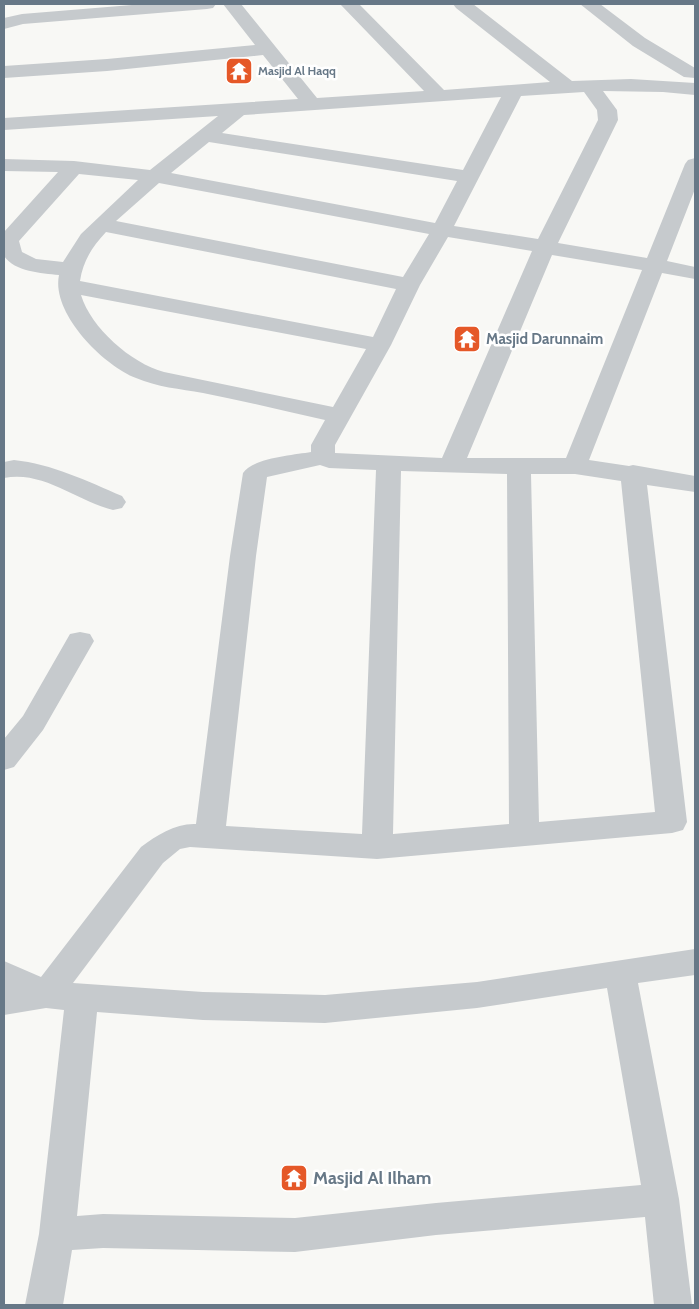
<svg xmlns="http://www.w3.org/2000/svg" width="699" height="1309" font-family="Cabin,sans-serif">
<rect width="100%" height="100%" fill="#f8f8f5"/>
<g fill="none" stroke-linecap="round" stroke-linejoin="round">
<g fill="#c6cacd" fill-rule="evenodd">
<polygon points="144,4 216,4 213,8 207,9 23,24 4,29 4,18 22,14"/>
<path d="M223,4H241L317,98L424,91L340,4H359L444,90L550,82L456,8L453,4H473L572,81L631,79L695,83V95L663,92L603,91L617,110L618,120L558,243L647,258L685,164L688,160L695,158V189L667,261L695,267V279L662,273L589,460L629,466L633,465L695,476V492L647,485L687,822L683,830L672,833L377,859L190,847L180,849L163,863L73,983L203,992L325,995L477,982L695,949V975L638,983L679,1199L692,1305H654L645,1217L436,1235L295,1252L103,1248L72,1250L63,1305H25L39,1234L64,1010L46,1008L4,1015V961L41,977L141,847C157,835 176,823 196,824L230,556L243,473C253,458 293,455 311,452V445L325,420C285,411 244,401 203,393C180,389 157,387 136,378C103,365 51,313 59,275C41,273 15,272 4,256V232L58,172L4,171V159L74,161L150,170L218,116L4,130V118L298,99L263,55L107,71L4,78V66L107,59L255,45ZM584,92L597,110L598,120L538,239L454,226L521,96ZM501,97L463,170L222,133L244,115ZM209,142L457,181L435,223L171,173ZM79,174L138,180L81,234L63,262L36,259L22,252L19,241ZM159,183L429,234L403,277L116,221ZM106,232L396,289L373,337L80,281C83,261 92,247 106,232ZM448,237L532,251L442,458L335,453V445L391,345L420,285ZM552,255L642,270L566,458H467ZM81,295L366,349L333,407L164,372C131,363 91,328 81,295ZM320,465L329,468L376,470L362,834L226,826L256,556L267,477ZM401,471L507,474L509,824L393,834ZM531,474H575L621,481L655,812L539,822ZM607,988L641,1185L436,1203L295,1218L103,1214L77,1216L97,1012L203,1020L325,1023L477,1008Z"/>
<polygon points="580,4 600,4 645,38 695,68 695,78 684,77 633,46"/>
<path d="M14,460C52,464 87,481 122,496L126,502L122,508L113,510C77,501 43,470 4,478V462Z"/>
<polygon points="80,632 90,634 94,641 43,730 14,767 4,770 4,739 23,716 70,634"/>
</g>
</g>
<defs>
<g id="temple-square" transform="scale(1.4375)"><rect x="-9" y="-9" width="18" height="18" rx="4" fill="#e55828" stroke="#fff"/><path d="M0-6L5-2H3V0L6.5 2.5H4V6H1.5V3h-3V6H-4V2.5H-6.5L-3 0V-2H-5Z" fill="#fff"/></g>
</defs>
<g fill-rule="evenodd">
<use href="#temple-square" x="239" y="71"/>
<use href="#temple-square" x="467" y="339"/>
<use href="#temple-square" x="294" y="1178"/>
</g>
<g text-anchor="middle" stroke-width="5" stroke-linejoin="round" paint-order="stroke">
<g font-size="12" font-weight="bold" fill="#677887" stroke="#fff" text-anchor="start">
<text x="258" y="75">Masjid Al Haqq</text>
</g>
<g font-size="15" font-weight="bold" fill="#677887" stroke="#fff" text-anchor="start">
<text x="486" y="344">Masjid Darunnaim</text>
</g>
<g font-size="18" font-weight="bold" fill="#677887" stroke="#fff" text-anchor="start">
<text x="313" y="1184">Masjid Al Ilham</text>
</g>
</g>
<rect width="699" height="1309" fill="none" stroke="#677887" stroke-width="10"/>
</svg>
